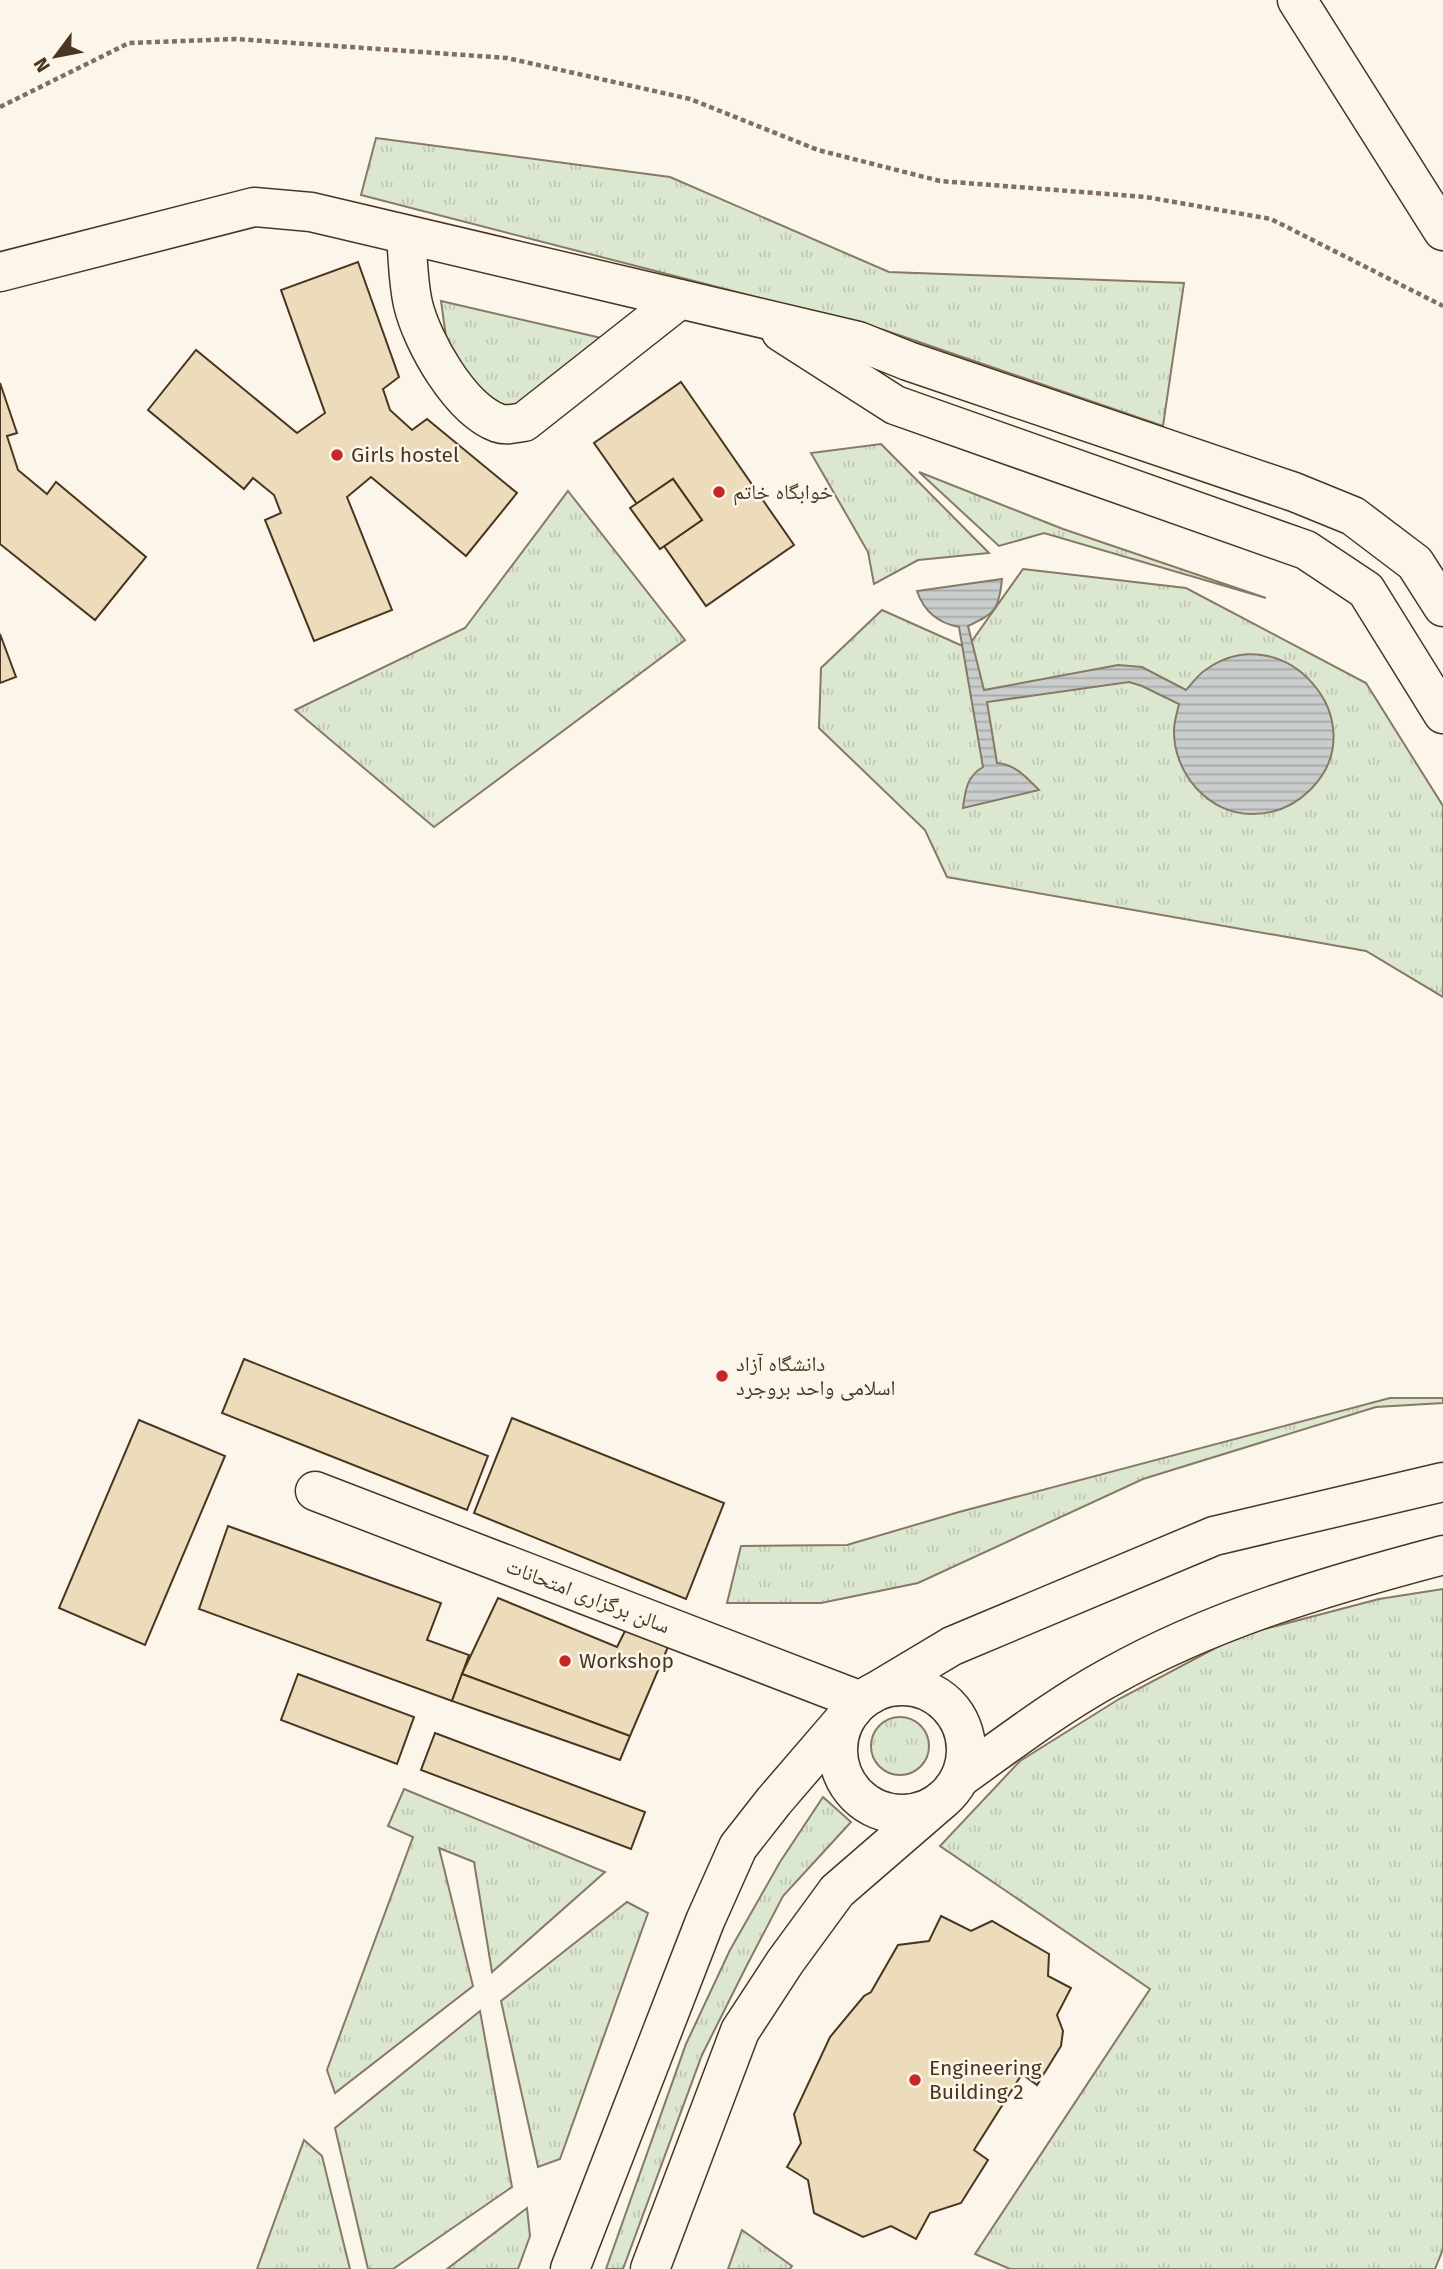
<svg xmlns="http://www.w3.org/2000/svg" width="1443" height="2269" font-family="'Fira Sans','Noto Naskh Arabic',sans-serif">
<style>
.grass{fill:url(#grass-tufts);stroke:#887966;stroke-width:2}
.water{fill:url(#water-rules);stroke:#887966;stroke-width:2}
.building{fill:#ecdcbc;stroke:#4a3520;stroke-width:2}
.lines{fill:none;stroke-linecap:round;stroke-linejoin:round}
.minor-casing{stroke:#4a3520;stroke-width:41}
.major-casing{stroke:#4a3520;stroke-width:41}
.path{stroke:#7f6f5c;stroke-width:4.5;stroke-dasharray:5 3.5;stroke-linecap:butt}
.minor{stroke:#fbf6e9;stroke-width:38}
.major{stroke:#fbf6e9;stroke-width:38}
.poi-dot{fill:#c62828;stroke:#fbf6e9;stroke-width:2.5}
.labels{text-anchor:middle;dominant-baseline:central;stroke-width:5;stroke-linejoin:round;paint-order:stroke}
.poi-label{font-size:21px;fill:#4a3520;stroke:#fbf6e9;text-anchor:start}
.street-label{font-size:21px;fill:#4a3520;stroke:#fbf6e9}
</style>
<defs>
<pattern id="grass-tufts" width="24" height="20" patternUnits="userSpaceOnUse" patternTransform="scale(1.75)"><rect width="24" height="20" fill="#dce7d0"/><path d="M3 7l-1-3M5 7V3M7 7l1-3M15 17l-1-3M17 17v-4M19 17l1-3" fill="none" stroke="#bec7b2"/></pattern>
<pattern id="water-rules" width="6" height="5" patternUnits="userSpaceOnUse" patternTransform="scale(1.75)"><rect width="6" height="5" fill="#c9cecd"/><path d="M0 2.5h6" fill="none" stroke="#a5a8a6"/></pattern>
</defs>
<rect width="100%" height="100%" fill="#fbf6e9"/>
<g class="grass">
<polygon points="376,138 670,177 889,272 1184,283 1163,426 884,330 361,195"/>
<polygon points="441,301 623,343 521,413 502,410 479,390 448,351"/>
<polygon points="881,444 989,553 918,560 874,584 868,552 811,453"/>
<polygon points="919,472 1063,529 1266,598 1044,533 999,546"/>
<polygon points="568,491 685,640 434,827 295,710 465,628"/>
<polygon points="1023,569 1186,588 1366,683 1443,806 1443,997 1366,951 947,877 925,830 819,728 821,668 882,610 967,648"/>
<polygon points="1390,1398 1443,1398 1443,1403 1376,1407 1143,1479 918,1583 821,1603 727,1603 741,1546 847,1545 959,1512"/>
<polygon points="1443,1589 1443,2249 1435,2269 1010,2269 975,2254 1150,1989 940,1846 1020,1761 1119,1699 1238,1636 1379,1599"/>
<circle cx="900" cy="1746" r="29"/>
<polygon points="404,1789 605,1872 492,1972 474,1862 439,1848 473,1986 335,2093 327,2070 413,1837 388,1826"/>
<polygon points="823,1797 851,1822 783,1896 746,1967 702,2055 623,2269 606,2269 686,2044 730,1950 780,1862"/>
<polygon points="627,1902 648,1913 560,2159 538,2167 501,2001"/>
<polygon points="480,2011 512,2187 393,2269 368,2269 335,2128"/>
<polygon points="304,2140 322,2156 350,2269 257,2269"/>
<polygon points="527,2208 530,2236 518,2269 447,2269"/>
<polygon points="742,2230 792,2266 790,2269 728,2269"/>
</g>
<path class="water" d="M1002,579C999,610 995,613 968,626L984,690L1118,665L1142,667L1186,690C1192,684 1197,676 1204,671C1282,612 1379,722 1310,790C1295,805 1275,814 1253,814C1209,815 1173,773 1174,730C1174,722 1177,713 1179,704L1142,686L1129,682L987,702L997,763C1015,764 1026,777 1039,790L963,808C965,791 967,776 983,767L959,627C938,623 924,612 917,591Z"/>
<g class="building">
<polygon points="358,262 399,377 383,389 390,410 412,430 427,419 517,493 466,556 371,477 347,497 392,610 314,641 265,520 281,513 274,495 253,478 244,489 148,410 196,350 297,433 325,413 281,290"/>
<polygon points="681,382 794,545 706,606 664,546 702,520 673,479 637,504 594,443"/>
<polygon points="0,383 17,433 7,436 18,470 47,494 56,482 146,557 95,620 0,544"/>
<polygon points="673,479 702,520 660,549 630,508"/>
<polygon points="0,634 16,677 0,683"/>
<polygon points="244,1359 488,1456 467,1510 222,1413"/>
<polygon points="512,1418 724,1503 686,1599 474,1513"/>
<polygon points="139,1420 225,1456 145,1645 59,1608"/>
<polygon points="228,1526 441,1603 427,1640 469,1655 452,1701 199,1609"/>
<polygon points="498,1598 617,1647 628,1625 671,1640 630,1736 462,1674"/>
<polygon points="298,1674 414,1717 397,1764 281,1720"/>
<polygon points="462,1674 630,1736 620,1760 452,1701"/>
<polygon points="435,1733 645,1812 631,1849 421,1770"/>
<polygon points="941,1916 971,1931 992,1921 1049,1954 1048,1976 1071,1988 1057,2015 1063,2031 1061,2046 1037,2085 1022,2074 974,2150 988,2160 961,2203 930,2213 916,2239 891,2226 863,2237 814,2213 808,2180 787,2167 801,2143 794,2114 830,2037 864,1996 871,1992 898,1945 929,1941"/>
</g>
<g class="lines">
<g class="minor-casing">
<g id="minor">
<path d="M406,235C408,258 408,282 413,304C422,342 460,409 498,423C506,426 516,423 524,422L680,299"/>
<polyline points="0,272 254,207 311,212 858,341 908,361 1294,492 1353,516 1415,563 1443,607"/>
<polyline points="781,332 895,405 1306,550 1366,590 1443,714"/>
<polyline points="315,1491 861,1701"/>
<circle cx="902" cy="1750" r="64"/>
<polyline points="870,1695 952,1646 1214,1536 1443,1482"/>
<path d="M960,1778C1009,1743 1057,1706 1110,1677C1213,1619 1329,1585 1443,1555"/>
<polyline points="570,2269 705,1921 738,1847 774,1801 854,1708"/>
<polyline points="650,2269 740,2031 785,1962 837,1891 941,1801"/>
</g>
</g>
<g class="major-casing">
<polyline id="major" points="1297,0 1443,231"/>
</g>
<polyline class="path" points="0,107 129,43 236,39 507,58 690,99 818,150 940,181 1146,197 1271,219 1443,306"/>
<use href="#minor" class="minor"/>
<use href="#major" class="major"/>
</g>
<g class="poi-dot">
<circle cx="337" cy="455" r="7"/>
<circle cx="719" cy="492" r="7"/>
<circle cx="722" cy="1376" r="7"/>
<circle cx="565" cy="1661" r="7"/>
<circle cx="915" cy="2080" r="7"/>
</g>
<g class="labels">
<g class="poi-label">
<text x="351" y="455">Girls hostel</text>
<text x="733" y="492">خوابگاه خاتم</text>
<text x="736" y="1364">دانشگاه آزاد<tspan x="736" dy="24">اسلامی واحد بروجرد</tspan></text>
<text x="579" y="1661">Workshop</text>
<text x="929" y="2068">Engineering<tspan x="929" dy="24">Building 2</tspan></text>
</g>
<g class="street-label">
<text transform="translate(588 1596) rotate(21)">سالن برگزاری امتحانات</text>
</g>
</g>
<g transform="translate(56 56) rotate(238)" stroke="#fbf6e9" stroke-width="5" paint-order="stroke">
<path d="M0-5L12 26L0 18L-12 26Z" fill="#4a3520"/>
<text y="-10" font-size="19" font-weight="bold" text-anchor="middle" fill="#4a3520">N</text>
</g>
</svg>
